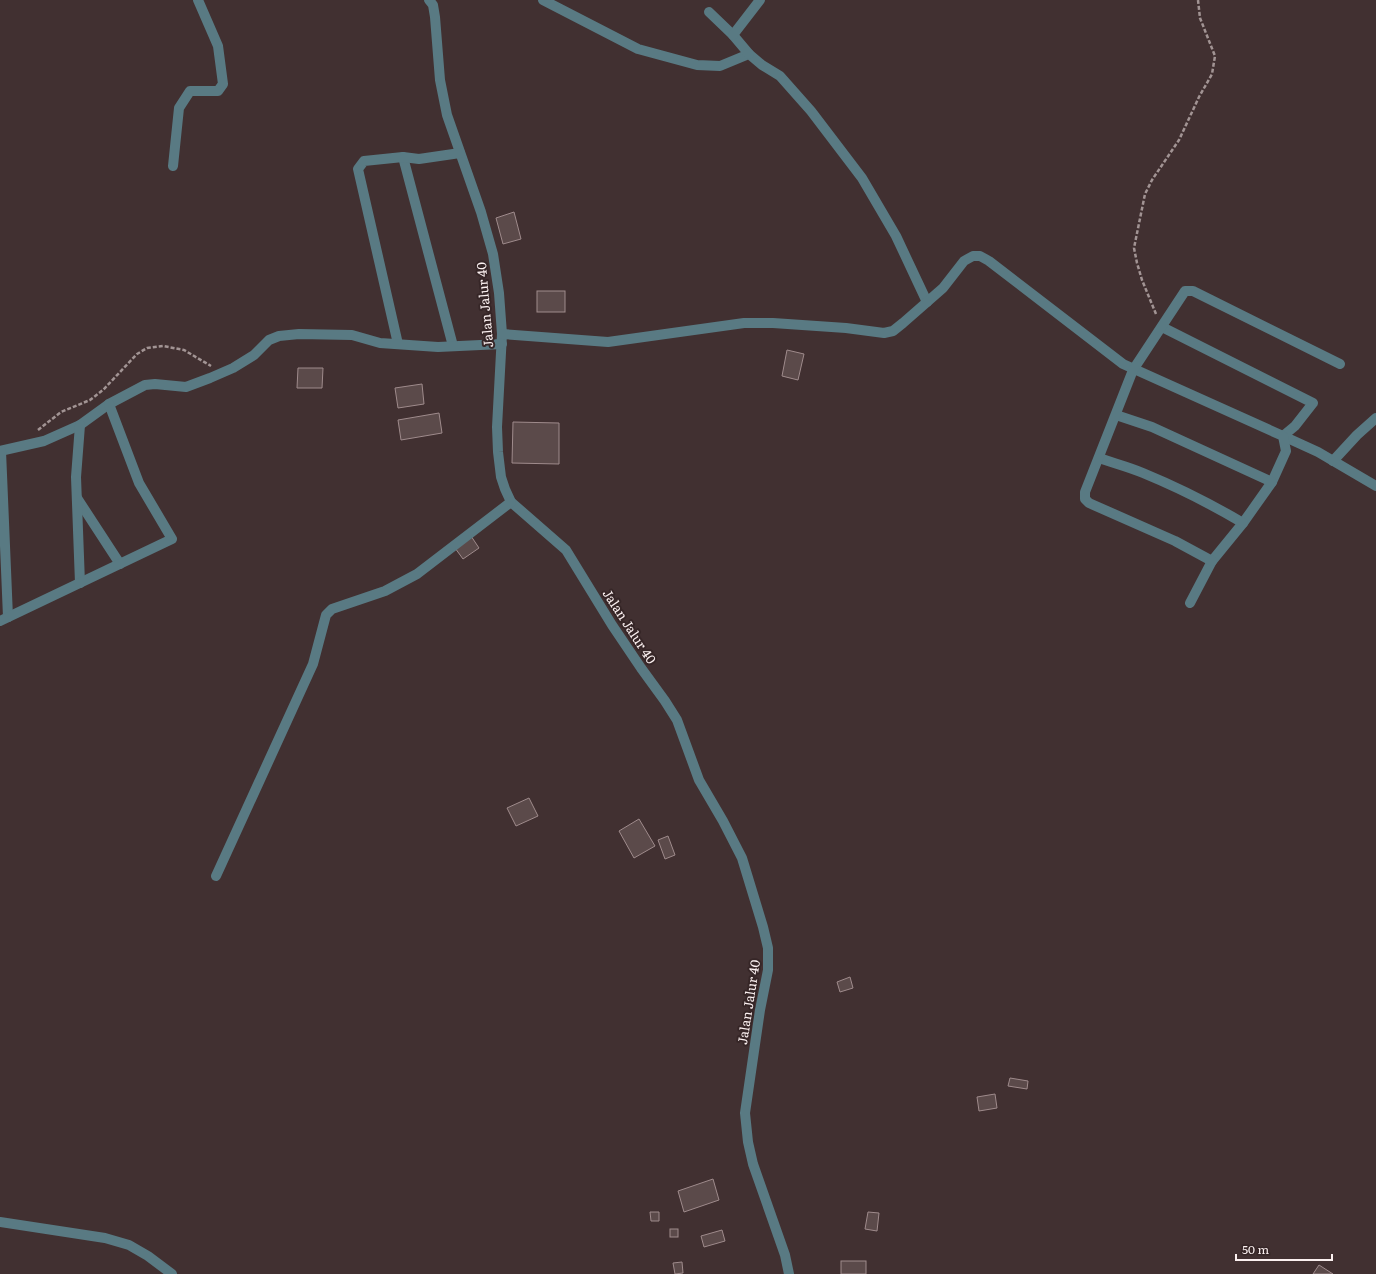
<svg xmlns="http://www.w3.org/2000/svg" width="1376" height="1274" font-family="Literata,serif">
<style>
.building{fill:#5b4a4a;stroke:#9f8b8c}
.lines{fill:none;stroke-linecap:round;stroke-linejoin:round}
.path{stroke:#a29494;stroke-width:2.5;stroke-dasharray:4 2;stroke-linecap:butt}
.minor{stroke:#597a83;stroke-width:10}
.labels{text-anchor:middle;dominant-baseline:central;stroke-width:4;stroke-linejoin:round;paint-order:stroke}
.street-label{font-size:13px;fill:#fbf0f0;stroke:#362627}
</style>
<rect width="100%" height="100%" fill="#413031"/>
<g class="building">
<polygon points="514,212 521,239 503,244 496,218"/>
<rect x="537" y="291" width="28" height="21"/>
<polygon points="787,350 804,354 798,380 782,376"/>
<polygon points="298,368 323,368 322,388 297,388"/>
<polygon points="422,384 424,404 398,408 395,388"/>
<polygon points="439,413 442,433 401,440 398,420"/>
<polygon points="513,422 559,423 559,464 512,463"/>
<polygon points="471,536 479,548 463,559 455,548"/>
<polygon points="529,798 538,816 516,826 507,808"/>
<polygon points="639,819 655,846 634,858 619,831"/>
<polygon points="668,836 675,855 665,859 658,840"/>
<polygon points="850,977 853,988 840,992 837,982"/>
<polygon points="1010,1078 1028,1081 1027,1089 1008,1086"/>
<polygon points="995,1094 997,1108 979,1111 977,1097"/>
<polygon points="713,1179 719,1200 684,1212 678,1191"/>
<polygon points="650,1212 659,1212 659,1221 651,1221"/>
<polygon points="868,1212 879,1213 877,1231 865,1229"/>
<rect x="670" y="1229" width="8" height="8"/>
<polygon points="722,1230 725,1241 704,1247 701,1236"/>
<rect x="841" y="1261" width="25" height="13"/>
<polygon points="682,1262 683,1273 675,1274 673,1263"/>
<polygon points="1319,1265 1333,1274 1313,1274"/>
</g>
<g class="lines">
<g class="path">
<polyline points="1156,314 1142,280 1137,263 1134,248 1145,194 1152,180 1179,140 1199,97 1212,74 1215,56 1200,18 1198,0"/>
<polyline points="38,430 61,412 90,400 103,390 137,354 147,348 163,346 184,350 211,366"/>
</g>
<g class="minor">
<polyline points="429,0 433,5 435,17 440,80 447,115 481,212 493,254 499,293 502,334 497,427 498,452 501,477 505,489 511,502 566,550 612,625 641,668 665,701 677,720 699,780 723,821 742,858 763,927 768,948 768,970 760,1010 745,1113 748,1142 753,1164 785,1255 789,1274"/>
<polyline points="543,0 638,49 697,65 720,66 749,54 762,65 780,76 811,111 862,178 896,236 927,302"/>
<polyline points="709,12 733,35 749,54"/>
<polyline points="733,35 760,0"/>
<polyline points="403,157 453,346"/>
<polyline points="173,166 179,108 190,91 218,91 223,84 218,46 198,0"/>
<polyline points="1162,327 1313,403 1295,426 1283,436 1318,452 1376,486"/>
<polyline points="502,334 608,342 744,323 773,323 846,328 884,333 893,331 903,323 943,288 964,261 973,256 980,256 989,261 1123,364 1283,436 1286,451 1272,482 1243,523 1212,561 1190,603"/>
<polyline points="398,344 358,169 364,161 403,157 419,159 460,153"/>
<polyline points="1116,415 1152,427 1272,482"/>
<polyline points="0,451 44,441 80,425 109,404 145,385 155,384 186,387 210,378 233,368 254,355 269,340 279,336 299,334 352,335 380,343 438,347 502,344"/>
<polyline points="1,451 8,617"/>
<path d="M1099,458C1113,463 1129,467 1143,473C1177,487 1211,504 1243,523"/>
<polyline points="1333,461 1357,435 1376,418"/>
<polyline points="77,498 120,564"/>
<polyline points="1212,561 1175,541 1089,503 1085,499 1085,492 1133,370 1185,291 1193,291 1340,364"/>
<polyline points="80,583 76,477 80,425"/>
<polyline points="0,621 172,539 139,483 109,404"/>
<polyline points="216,876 313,664 326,615 332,609 385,591 417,574 511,502"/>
<polyline points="0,1222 105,1238 129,1245 148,1256 172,1274"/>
</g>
</g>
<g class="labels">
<g class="street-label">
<text transform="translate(484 305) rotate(-95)">Jalan Jalur 40</text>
<text transform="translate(630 626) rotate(57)">Jalan Jalur 40</text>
<text transform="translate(748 1002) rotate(-81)">Jalan Jalur 40</text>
</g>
</g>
<path d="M1236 1254v6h96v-6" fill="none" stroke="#fbf0f0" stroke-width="2"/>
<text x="1242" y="1254" font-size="12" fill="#fbf0f0" stroke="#362627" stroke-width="3" paint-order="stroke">50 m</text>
</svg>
